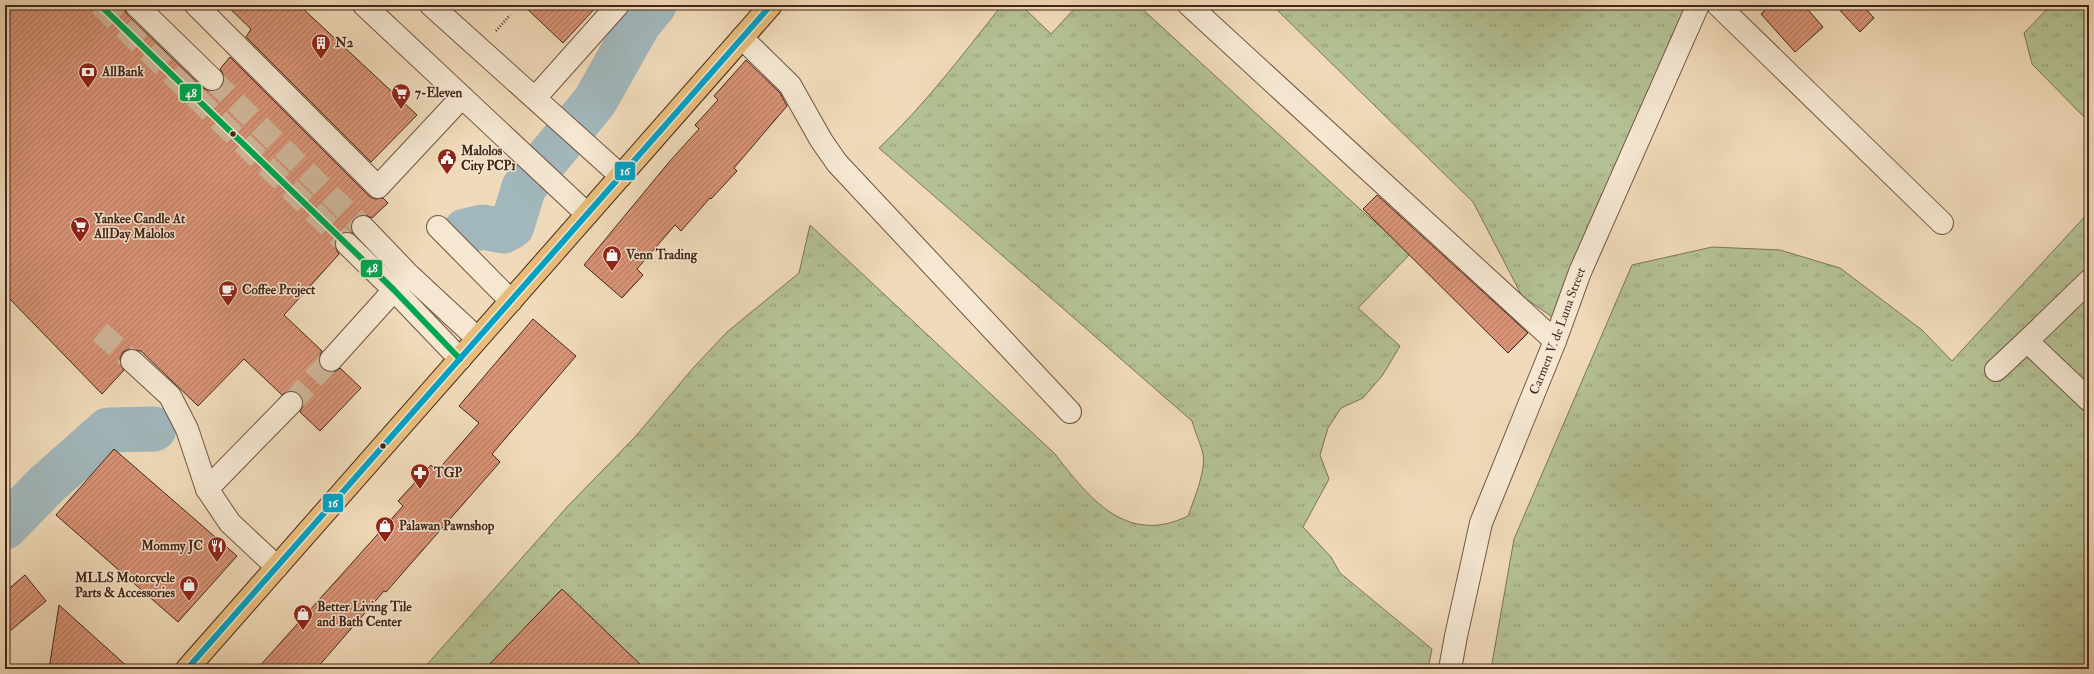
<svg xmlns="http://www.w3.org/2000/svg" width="2094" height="674" font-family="'IM FELL Double Pica',serif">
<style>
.grass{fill:url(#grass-tufts);stroke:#7c7456}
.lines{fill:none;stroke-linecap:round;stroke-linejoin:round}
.river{stroke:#a1b7bb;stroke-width:45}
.building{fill:url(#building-hatch);stroke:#452619}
.minor-tunnel{stroke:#ceb699;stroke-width:22;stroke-dasharray:22 11;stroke-linecap:butt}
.minor-casing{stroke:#705341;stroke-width:24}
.highway-casing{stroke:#452619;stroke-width:24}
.path{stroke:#452619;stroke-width:2.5;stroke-dasharray:1 2;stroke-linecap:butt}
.minor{stroke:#f5e7d2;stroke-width:22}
.highway{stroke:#e8bd7c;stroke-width:22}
.bus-1-casing{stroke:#f5e7d2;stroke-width:9}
.bus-2-casing{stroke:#f5e7d2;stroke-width:9}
.bus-1{stroke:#00a651;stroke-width:6}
.bus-2{stroke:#03a2c5;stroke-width:6}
.bus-dot{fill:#452619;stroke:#f5e7d2;stroke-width:1.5}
.labels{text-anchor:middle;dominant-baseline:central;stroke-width:3;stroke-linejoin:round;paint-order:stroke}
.poi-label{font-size:13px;font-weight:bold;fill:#452619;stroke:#f5e7d2;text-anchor:start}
.street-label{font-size:13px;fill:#452619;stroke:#f5e7d2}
.line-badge{stroke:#f5e7d2;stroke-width:1.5}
.badge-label{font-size:11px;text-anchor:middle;font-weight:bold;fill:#fff}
</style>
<defs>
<pattern id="grass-tufts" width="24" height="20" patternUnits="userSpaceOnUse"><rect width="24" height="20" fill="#b4c194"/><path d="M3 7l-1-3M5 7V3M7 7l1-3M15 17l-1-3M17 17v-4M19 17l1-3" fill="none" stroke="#949d78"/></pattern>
<pattern id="building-hatch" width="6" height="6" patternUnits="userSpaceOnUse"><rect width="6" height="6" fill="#d89376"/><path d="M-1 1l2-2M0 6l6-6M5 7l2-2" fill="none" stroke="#b17860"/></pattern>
</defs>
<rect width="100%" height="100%" fill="#f0dab9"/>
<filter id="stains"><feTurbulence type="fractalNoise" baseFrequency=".005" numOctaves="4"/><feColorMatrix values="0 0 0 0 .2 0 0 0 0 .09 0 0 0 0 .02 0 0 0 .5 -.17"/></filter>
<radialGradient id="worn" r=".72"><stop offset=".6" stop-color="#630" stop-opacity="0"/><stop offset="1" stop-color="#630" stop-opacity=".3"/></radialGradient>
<g class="grass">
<path d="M1002,5H1021L1051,34L1078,5H1138L1361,210L1411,253L1358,308L1400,346L1382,376L1363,398L1341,408L1328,428L1320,455L1329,479L1303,527L1331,557L1340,573L1432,649L1428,669H423L568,506L635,437L694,367L727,332L799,273L810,225L1055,454C1089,498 1126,546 1188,516C1194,499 1208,467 1202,450C1199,440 1195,432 1192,421L879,148C925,105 963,54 1002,5Z"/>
<polygon points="1272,5 1686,5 1558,321 1522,296 1473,202"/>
<polygon points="2051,5 2089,5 2089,122 2032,64 2024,33"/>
<polygon points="2089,212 2089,669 1491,669 1514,539 1632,265 1712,247 1780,250 1840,268 1922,330 1952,361"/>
</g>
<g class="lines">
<g class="river">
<polyline points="465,231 483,227 503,231 512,226 524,187 595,101 639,23 654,5"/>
<polyline points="5,527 47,484 108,430 154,429"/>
</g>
</g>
<g class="building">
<polygon points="5,5 122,5 127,14 203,88 209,91 216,91 221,87 224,82 224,76 220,69 230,57 369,196 375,199 383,198 388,203 372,218 366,215 360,215 355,218 351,224 353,233 344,232 338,236 335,241 335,247 339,254 284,315 322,351 319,358 319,364 322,369 329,372 335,372 340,368 361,388 320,431 300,412 303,406 303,400 299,394 294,391 288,391 282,395 244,359 198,406 141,351 129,349 123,352 120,358 120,364 124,370 102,394 5,294"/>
<polygon points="226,5 299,5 417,115 371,162 246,37 251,29"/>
<polygon points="523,5 598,5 563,43"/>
<polygon points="1771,5 1804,5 1823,27 1795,52 1761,14"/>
<polygon points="1835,5 1862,5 1874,18 1860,32"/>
<polygon points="746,60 780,93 787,106 734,168 737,171 711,199 710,198 681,231 675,225 637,269 643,275 622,298 584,265 670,161 699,129 695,125 718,100 714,96"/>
<polygon points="1377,195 1528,333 1508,353 1363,209"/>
<polygon points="533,319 576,356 492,454 500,462 386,592 384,591 316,669 257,669 403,506 398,501 431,465 437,471 479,423 459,406"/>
<polygon points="114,449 237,556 178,622 56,515"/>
<polygon points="25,575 46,601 5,635 5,592"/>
<polygon points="562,589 645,669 485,669"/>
<polygon points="59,605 130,669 49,669"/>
</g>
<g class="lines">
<g class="minor-tunnel">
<polyline points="100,5 347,244"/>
<polyline points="212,79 363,227"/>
<polyline points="100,332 132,361"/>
<polyline points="291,403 331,360"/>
</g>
<g class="minor-casing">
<g id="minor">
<polyline points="136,5 212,79"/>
<polyline points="196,5 378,187 462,97"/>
<polyline points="364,5 587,214"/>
<polyline points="431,5 621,176"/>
<polyline points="1189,5 1555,341"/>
<polyline points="1718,5 1942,223"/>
<polyline points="742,38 790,85 821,140 837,163 1070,412"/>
<polyline points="535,98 618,5"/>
<polyline points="363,227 408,274 477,338"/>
<polyline points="438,227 511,301"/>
<polyline points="347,244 394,290 460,359"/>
<polyline points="2089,281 2027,341 2089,400"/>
<polyline points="331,360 404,279"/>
<polyline points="132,361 170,396 187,429 207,489 230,523 277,567"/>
<polyline points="1996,370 2027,341"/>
<polyline points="207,489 291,403"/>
<path id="s1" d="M1450,669L1456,636L1481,523L1555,341L1580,272L1698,5"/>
</g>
</g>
<g class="highway-casing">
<polyline id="highway" points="187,669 771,5"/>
</g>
<polyline class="path" points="496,31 510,15"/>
<use href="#minor" class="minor"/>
<use href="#highway" class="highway"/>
<g class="bus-1-casing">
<polyline id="bus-1" points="100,5 394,290 460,359"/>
</g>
<g class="bus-2-casing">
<polyline id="bus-2" points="187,669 771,5"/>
</g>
<use href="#bus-1" class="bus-1"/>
<use href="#bus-2" class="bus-2"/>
</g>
<defs>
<g id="building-pin" transform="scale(1)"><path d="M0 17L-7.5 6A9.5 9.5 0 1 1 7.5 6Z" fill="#8f2418" stroke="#f5e7d2"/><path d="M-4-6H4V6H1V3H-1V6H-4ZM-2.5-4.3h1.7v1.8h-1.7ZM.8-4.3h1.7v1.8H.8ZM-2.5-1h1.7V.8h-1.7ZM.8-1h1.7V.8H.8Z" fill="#fff"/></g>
<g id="bank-pin" transform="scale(1)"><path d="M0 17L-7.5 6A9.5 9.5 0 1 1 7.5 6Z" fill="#8f2418" stroke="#f5e7d2"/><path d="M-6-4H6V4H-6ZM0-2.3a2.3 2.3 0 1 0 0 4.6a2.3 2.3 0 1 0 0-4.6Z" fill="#fff"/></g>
<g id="supermarket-pin" transform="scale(1)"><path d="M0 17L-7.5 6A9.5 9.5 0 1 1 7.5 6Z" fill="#8f2418" stroke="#f5e7d2"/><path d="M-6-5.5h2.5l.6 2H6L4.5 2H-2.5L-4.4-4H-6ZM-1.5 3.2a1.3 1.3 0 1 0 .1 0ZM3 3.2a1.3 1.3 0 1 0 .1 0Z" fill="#fff"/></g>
<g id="civic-pin" transform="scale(1)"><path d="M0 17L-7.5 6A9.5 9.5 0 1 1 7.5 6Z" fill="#8f2418" stroke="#f5e7d2"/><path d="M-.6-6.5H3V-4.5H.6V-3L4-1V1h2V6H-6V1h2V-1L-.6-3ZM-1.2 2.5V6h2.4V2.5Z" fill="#fff"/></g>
<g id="shop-pin" transform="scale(1)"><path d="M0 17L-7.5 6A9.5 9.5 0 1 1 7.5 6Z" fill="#8f2418" stroke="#f5e7d2"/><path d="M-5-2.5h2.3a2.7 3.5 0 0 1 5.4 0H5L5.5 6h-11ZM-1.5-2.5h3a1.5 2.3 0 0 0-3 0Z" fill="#fff"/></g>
<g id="cafe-pin" transform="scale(1)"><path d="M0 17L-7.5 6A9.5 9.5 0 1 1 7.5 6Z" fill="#8f2418" stroke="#f5e7d2"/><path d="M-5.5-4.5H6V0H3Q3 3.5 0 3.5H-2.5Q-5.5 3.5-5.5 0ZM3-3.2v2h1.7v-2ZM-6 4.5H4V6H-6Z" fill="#fff"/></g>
<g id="pharmacy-pin" transform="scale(1)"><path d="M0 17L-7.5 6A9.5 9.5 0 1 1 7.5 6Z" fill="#8f2418" stroke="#f5e7d2"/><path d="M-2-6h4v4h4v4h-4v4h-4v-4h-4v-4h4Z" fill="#fff"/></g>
<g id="restaurant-pin" transform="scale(1)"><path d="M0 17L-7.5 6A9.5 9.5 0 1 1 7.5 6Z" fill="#8f2418" stroke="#f5e7d2"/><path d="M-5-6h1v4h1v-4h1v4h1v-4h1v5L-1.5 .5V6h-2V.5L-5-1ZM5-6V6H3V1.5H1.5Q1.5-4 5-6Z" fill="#fff"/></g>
</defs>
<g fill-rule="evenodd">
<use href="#building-pin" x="321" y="43"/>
<use href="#bank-pin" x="88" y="72"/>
<use href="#supermarket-pin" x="401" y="93"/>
<use href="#civic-pin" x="447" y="158"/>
<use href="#supermarket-pin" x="80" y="226"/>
<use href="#shop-pin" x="612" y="255"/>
<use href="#cafe-pin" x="228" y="290"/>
<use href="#pharmacy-pin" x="420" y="473"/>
<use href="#shop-pin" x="385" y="526"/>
<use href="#restaurant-pin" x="217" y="546"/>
<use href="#shop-pin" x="189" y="585"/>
<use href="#shop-pin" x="303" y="614"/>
</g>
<g class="bus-dot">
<circle cx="233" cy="134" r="3.5"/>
<circle cx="383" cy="446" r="3.5"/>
</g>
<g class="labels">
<g class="poi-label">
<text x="335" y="43">N2</text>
<text x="102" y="72">AllBank</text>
<text x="415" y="93">7-Eleven</text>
<text x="461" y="151">Malolos<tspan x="461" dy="15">City PCP1</tspan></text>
<text x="94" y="219">Yankee Candle At<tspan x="94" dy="15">AllDay Malolos</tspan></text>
<text x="626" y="255">Venn Trading</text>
<text x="242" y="290">Coffee Project</text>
<text x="434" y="473">TGP</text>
<text x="399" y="526">Palawan Pawnshop</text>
<text x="203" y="546" text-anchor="end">Mommy JC</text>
<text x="175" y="578" text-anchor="end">MLLS Motorcycle<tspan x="175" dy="15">Parts &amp; Accessories</tspan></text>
<text x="317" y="607">Better Living Tile<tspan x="317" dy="15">and Bath Center</tspan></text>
</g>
<g class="street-label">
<text stroke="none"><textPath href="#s1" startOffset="356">Carmen V. de Luna Street</textPath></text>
</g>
</g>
<g class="line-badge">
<rect x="179" y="83" width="23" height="19" rx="4" fill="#00a651"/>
<rect x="614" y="161" width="22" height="20" rx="4" fill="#03a2c5"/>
<rect x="360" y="259" width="23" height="19" rx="4" fill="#00a651"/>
<rect x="322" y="493" width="22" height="20" rx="4" fill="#03a2c5"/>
</g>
<g class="badge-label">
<text x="191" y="97">48</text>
<text x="625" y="175">16</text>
<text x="372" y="272">48</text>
<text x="333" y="507">16</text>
</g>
<rect width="2094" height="674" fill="none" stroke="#f0dab9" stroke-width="20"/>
<rect x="6" y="6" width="2082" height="662" fill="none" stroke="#452619" stroke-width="2"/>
<rect x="10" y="10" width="2074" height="654" fill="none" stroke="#452619"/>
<rect width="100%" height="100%" filter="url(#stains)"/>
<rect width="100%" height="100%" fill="url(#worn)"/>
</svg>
